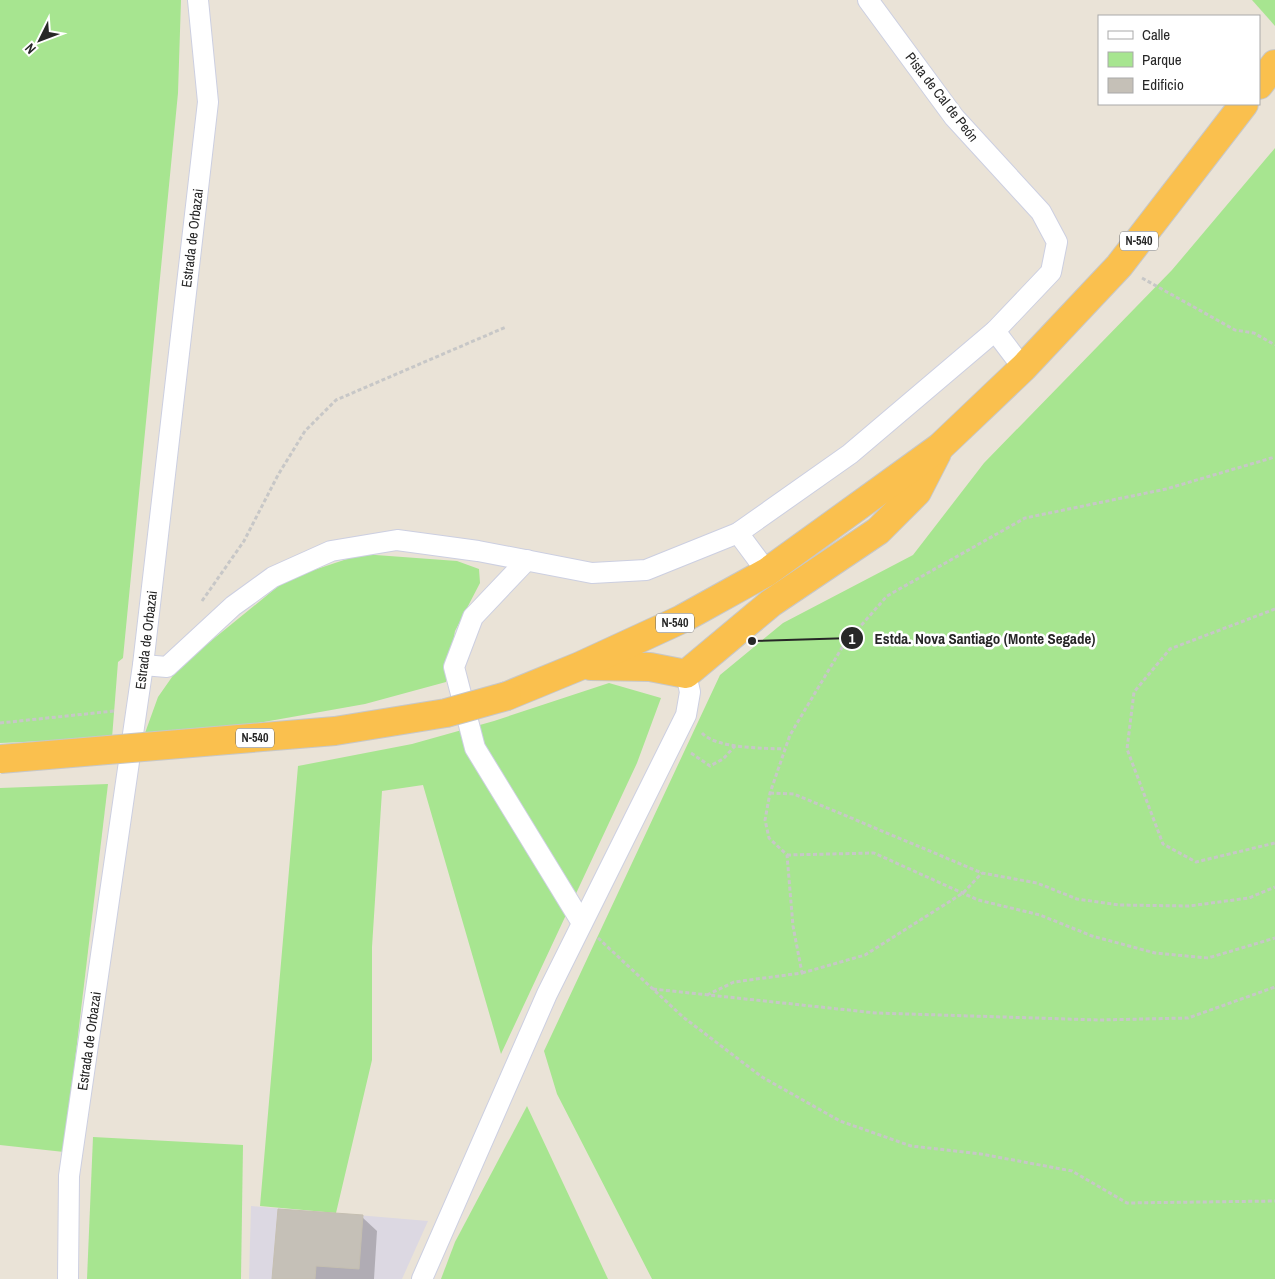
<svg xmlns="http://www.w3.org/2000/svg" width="1275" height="1279" font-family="'Archivo Narrow',sans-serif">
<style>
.industrial{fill:#dcd8e2}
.green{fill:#a7e590}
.shadow{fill:#0003}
.building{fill:#c5c0b7;stroke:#c5bfb1}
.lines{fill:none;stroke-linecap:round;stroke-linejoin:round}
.minor-casing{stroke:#cccfe1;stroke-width:22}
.trunk-casing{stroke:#c7c7c7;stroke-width:30}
.path{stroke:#c7c7c7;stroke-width:3;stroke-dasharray:4 2.5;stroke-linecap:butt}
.minor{stroke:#fff;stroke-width:20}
.trunk{stroke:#fac04e;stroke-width:28}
.trunk-bridge-casing{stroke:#c7c7c7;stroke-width:30;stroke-linecap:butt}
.trunk-bridge{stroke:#fac04e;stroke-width:28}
.labels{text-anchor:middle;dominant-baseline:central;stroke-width:5;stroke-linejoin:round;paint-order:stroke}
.shield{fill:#fff;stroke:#686868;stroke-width:1}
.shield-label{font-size:12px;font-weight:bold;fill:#272727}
.street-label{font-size:14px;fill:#272727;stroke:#fff}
.leader{fill:none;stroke:#272727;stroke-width:2}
.callout-dot{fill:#272727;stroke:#fff;stroke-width:2}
.mark-label{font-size:15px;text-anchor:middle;font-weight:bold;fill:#fff}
.callout-label{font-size:15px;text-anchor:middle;font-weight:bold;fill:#272727;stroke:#fff;stroke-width:5;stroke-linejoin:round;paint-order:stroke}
</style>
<rect width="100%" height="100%" fill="#eae3d7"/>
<polygon class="industrial" points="251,1206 428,1221 402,1279 249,1279"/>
<g class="green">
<polygon points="0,0 181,0 178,93 123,658 118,662 112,738 0,743"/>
<polygon points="1252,0 1275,0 1275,26"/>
<polygon points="1275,148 1275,1279 652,1279 557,1094 544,1051 720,675 783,623 913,555 984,463 1172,270"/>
<polygon points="362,554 457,561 479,569 480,583 455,631 446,682 365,704 258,723 145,733 158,697 179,667 287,579"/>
<polygon points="609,683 661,698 637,763 501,1054 423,785 382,791 372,947 372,1060 336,1213 260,1206 298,766 412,744 494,721"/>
<polygon points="108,784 64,1152 0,1145 0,788"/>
<polygon points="527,1106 608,1279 441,1279 455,1242"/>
<polygon points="93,1137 243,1145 241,1279 87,1279"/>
</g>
<polygon class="shadow" points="362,1217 377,1231 374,1279 273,1279"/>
<polygon class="building" points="278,1209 363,1215 359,1269 316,1266 315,1279 272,1279"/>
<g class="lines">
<g class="minor-casing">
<g id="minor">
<polyline points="995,331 1023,368"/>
<polyline points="738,533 767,572"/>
<polyline points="527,560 473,617 454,667 475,748 582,923"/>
<polyline points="143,665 167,667 233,606 273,577 331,551 397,540 478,551 592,573 646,570 738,533 850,454 995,331 1051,272 1057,242 1041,212 954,117 868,0"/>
<polyline points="68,1279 69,1176 143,665 208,102 198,0"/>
<polyline points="422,1279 547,994 686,715 690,692 686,674"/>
</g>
</g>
<g class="trunk-casing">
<g id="trunk">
<polyline points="1259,85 1275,64"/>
<polyline points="591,666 650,667 686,674 771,603 878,531 917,492 937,453"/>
<polyline points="507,696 580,666 682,619 767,572 940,447 1023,368 1119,266 1244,104"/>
</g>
</g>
<g class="path">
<polyline points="1142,278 1235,330 1254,333 1275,345"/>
<polyline points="202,601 244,541 278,475 305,431 336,400 506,327"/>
<polyline points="1275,609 1170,649 1134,692 1127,749 1163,844 1196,862 1275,843"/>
<polyline points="0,723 114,711"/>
<path d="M702,733C717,749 764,748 785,749"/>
<polyline points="691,753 710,766 723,759 735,746"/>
<polyline points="770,793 794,794 982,873 1037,883 1077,899 1119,905 1189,906 1249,898 1275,887"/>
<polyline points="787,855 874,853 978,900 1040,915 1092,936 1155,953 1208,958 1275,938"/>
<polyline points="598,938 683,1017 762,1077 840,1121 911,1146 981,1154 1072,1171 1127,1203 1275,1201"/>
<polyline points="802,973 865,955 963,893 982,873"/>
<polyline points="653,989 876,1013 1099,1020 1188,1018 1275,987"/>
<polyline points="707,995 734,982 802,973 793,926 787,855 769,838 765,820 770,793 790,735 843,646 887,596 1025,518 1166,489 1275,457"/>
</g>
<use href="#minor" class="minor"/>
<use href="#trunk" class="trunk"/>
<g class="trunk-bridge-casing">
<polyline id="trunk-bridge" points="0,759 335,731 446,713 507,696"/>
</g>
<use href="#trunk-bridge" class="trunk-bridge"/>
</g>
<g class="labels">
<g class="shield">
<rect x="1120" y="231.5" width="38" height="19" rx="4"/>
<rect x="656" y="613.5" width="38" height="19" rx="4"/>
<rect x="236" y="728.5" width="38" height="19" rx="4"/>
</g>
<g class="shield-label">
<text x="1139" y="241">N-540</text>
<text x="675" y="623">N-540</text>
<text x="255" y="738">N-540</text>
</g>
<g class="street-label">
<text transform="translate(942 97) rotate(52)">Pista de Cal de Peón</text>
<text transform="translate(192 238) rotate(-83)">Estrada de Orbazai</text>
<text transform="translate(146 640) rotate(-83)">Estrada de Orbazai</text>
<text transform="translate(89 1041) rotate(-82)">Estrada de Orbazai</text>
</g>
</g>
<path class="leader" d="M752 641L852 638"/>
<g class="callout-dot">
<circle cx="752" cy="641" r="5"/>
<circle cx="852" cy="638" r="12"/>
</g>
<g class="mark-label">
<text x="852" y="644">1</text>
</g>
<g class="callout-label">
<text x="985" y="644">Estda. Nova Santiago (Monte Segade)</text>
</g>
<rect x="1098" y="15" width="162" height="90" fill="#ffffff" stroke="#a9a9a9"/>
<rect x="1108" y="31" width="25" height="8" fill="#ffffff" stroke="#a9a9a9"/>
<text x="1142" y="40" font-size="15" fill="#272727">Calle</text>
<rect x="1108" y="52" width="25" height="15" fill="#a7e590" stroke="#a9a9a9"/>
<text x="1142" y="65" font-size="15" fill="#272727">Parque</text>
<rect x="1108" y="78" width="25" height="15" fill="#c5c0b7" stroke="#a9a9a9"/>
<text x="1142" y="90" font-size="15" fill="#272727">Edificio</text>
<g transform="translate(40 40) rotate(228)" stroke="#ffffff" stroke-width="4" paint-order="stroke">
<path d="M0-4L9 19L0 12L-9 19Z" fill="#272727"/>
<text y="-8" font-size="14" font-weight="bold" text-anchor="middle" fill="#272727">N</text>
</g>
</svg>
